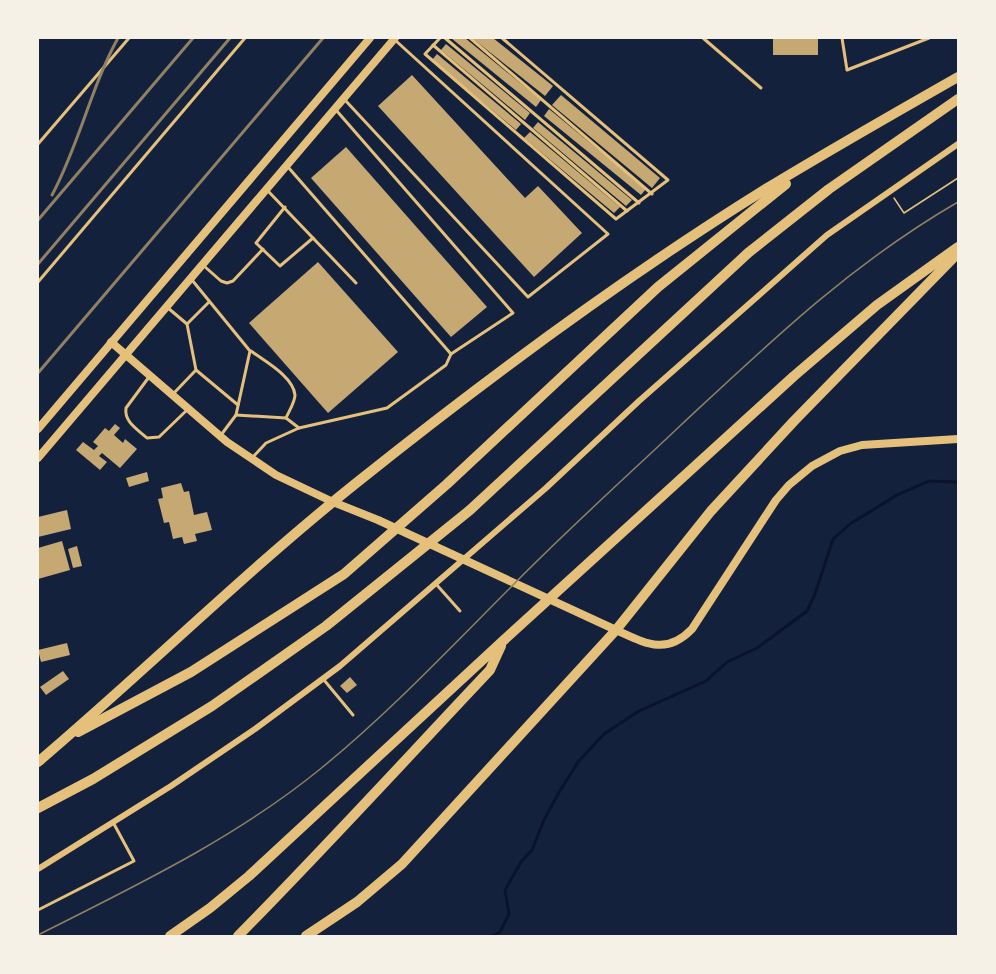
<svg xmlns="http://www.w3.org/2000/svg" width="996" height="974" font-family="Manrope,sans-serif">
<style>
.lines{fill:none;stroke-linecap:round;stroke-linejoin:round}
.stream{stroke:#0b132b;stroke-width:3}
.building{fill:#c6a872}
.path{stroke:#e5c07b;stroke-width:1.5}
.service{stroke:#e5c07b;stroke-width:3}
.minor{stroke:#e5c07b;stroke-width:6}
.tertiary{stroke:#e5c07b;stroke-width:8}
.secondary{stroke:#e5c07b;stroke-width:8}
.motorway{stroke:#e5c07b;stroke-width:10}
.tram{stroke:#918062;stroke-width:1.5}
.rail{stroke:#918062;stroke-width:3}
</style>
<rect width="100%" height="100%" fill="#14213d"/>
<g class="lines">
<polyline class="stream" points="492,936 500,932 509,914 505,890 521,862 532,850 544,820 558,794 578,762 604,734 639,711 706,681 727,662 757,648 807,611 815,594 833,539 850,524 897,495 929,481 958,482"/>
</g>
<g class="building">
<polygon points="451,38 465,38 541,100 536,107"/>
<polygon points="472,38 493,38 553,86 545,96"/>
<rect x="773" y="38" width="45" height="17"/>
<polygon points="446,44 530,113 525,120 441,50"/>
<polygon points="437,54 521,124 516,130 432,60"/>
<polygon points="412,75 525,198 538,186 582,233 534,277 378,106"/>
<polygon points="561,95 660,178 652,188 552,105"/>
<polygon points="549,109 646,189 641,195 544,116"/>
<polygon points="538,122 632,200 626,206 533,128"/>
<polygon points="530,132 620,207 614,213 524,138"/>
<polygon points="346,147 487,307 451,337 311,178"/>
<polygon points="318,262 398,352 328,413 249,323"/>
<polygon points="115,424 120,428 114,435 123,443 125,439 137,449 120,468 102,453 99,456 107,462 100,470 76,450 83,442 94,450 98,446 93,442 105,428 109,431"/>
<polygon points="147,472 149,481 129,487 126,478"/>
<polygon points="181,483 184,492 189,491 194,515 207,512 212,530 195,534 197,541 184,544 182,537 173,539 169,522 164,523 158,499 163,498 161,488"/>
<polygon points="67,510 71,529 38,537 38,517"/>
<polygon points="62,541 70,570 38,579 38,548"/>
<polygon points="77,546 82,566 73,568 68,549"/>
<polygon points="67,643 70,655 41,662 38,650"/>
<polygon points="63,671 69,679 46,695 40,687"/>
<polygon points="350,677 357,685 347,693 340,686"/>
</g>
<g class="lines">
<polyline class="path" points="894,198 904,213 958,178"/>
<g class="service">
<polyline points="440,38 425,54 616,219 668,180 502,38"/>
<polyline points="445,38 639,203"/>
<polyline points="470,38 652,194"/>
<polyline points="703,38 761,88"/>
<polyline points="842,38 847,70 929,38"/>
<polyline points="433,45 627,211"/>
<polyline points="345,100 528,297 608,234 395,40"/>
<polyline points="38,144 129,38"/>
<polyline points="288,167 451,354 513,313 336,110"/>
<polyline points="268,191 356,283"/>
<polyline points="285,207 256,243 280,266 313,238"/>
<polyline points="204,266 221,281 227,283 233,281 263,249"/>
<polyline points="192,280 250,351 236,415 221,435"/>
<polyline points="38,282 245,38"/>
<polyline points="168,308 187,324 196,370 238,405"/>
<polyline points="187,324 209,302"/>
<path d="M251,351C264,361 293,376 295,395C295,402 289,411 286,418"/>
<path d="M149,377L126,408C124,422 137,429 147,438L159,437L187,410"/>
<polyline points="174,393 196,370"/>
<polyline points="236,415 286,418 299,428"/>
<polyline points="252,458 266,443 299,428 387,408 446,365 451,354"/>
<polyline points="436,584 460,611"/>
<polyline points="324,680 353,715"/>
<polyline points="38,910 134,861 114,824"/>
</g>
<polyline class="minor" points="38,869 171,786 255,729 340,666 546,488 639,401 827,235 958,144"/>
<path class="tertiary" d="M616,630C645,643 666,656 692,629L776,500L789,485L812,466L840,451L862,445L958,439"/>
<g class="secondary">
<polyline points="111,342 227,442 276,475 333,502 378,520 616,630"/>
<polyline points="38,429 370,38"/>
<polyline points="38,458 395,38"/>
</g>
<g class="motorway">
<polyline points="78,732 191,672 344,574 447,484 658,287 786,184"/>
<path d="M38,762C145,671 245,572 355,484C486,379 621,279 764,190C828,151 893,114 958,77"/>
<polyline points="38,808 93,779 212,706 326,626 470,510 748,253 829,189 958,99"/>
<polyline points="170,936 210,908 249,876 504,640 794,376 877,305 958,247"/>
<path d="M238,936C324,849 406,759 490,670L501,646"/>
<polyline points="306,936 357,902 402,864 616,630 711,511 794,421 958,253"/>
</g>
<path class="tram" d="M38,935C135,886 234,839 319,770C388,714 450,648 513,585C567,530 625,478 681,425C771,341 851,264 958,202"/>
<g class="rail">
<path d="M52,195C79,145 91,87 118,38"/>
<polyline points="38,220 193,38"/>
<polyline points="38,264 230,38"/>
<polyline points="38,373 323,38"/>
</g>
</g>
<rect width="996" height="974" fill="none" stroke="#f6f1e7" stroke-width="78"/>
</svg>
